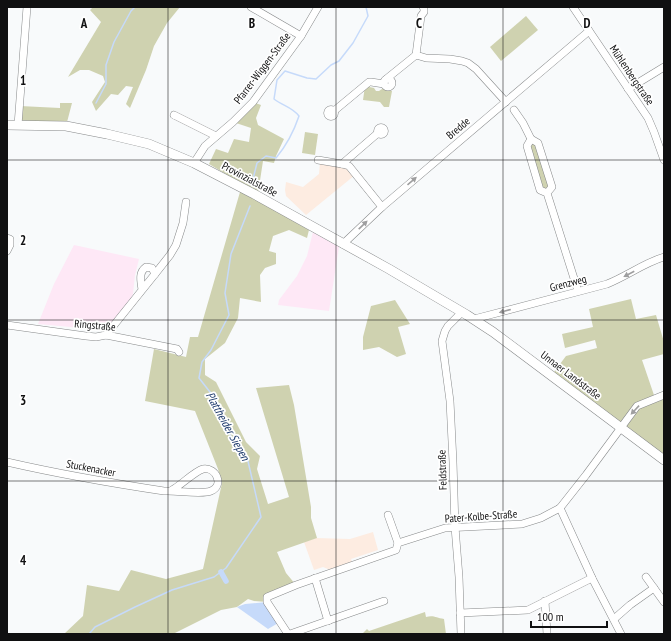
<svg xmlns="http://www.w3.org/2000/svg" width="671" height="641" font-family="'PT Sans Narrow',sans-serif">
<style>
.industrial{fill:#fee8f6}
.education{fill:#fdece1}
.green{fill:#cfd2b0}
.water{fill:#c6dafa}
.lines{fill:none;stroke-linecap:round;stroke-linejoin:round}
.stream{stroke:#c6dafa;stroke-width:1.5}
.canal{stroke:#c6dafa;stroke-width:5.5}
.minor-casing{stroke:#87898a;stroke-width:8}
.major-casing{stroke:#87898a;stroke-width:10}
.minor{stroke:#fff;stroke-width:7}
.major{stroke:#fff;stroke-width:9}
.oneway{fill:#9f9fa0}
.grid{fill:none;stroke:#101011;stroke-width:1;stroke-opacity:0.55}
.labels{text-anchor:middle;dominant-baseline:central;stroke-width:3.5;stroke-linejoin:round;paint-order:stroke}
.street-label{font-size:11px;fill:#101011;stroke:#fff}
.water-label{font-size:12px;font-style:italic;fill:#223e6f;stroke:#fff}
.grid-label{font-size:13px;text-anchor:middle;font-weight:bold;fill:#101011;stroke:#fff;stroke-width:3.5;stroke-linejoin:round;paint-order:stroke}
</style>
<rect width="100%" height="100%" fill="#f8fafb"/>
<g class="industrial">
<polygon points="313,232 339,247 329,311 278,305 279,300 297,276 307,256"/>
<polygon points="74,245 139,259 135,275 133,294 128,304 113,323 103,330 38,324 54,284"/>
</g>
<g class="education">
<polygon points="320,162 341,165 355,175 306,215 286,196 285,190 286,182 303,187 319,174"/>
<polygon points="373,532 378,550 351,559 353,565 335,572 323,567 314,570 304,542 316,538 350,539"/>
</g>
<g class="green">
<polygon points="93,7 180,7 167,23 154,46 146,70 130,108 126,104 133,87 126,86 118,95 111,94 96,111 92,102 105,82 103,76 89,70 80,70 68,77 101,22 90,10"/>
<polygon points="526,16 538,30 501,61 490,47"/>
<polygon points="365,86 374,88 376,91 379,91 382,89 392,91 389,107 384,107 380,102 363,100"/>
<polygon points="253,102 261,105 256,118 258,125 284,139 276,156 274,163 263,161 257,200 309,230 307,238 289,230 273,236 269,251 276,253 276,264 265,268 260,275 261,302 240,298 238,318 225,343 205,359 205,375 216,382 246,442 260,456 257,469 268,504 289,497 256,388 289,385 294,405 311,507 311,518 317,538 277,552 286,573 296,585 268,597 267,602 254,601 248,599 237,607 221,610 173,634 64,634 83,616 87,585 119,591 131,570 166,579 203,569 222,483 218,469 195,411 145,401 154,349 186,357 190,337 198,337 240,192 244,185 209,164 216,149 228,153 234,139 249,142 251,128 233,122"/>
<polygon points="60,103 72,103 66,126 18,125 20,106 60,108"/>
<polygon points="305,132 318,134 315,155 302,153"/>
<polygon points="531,140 537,144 550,187 547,192 541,189 528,146"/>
<polygon points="631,299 636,319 656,315 664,342 664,354 642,360 655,398 664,395 664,456 551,376 566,356 597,348 595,340 565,348 562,334 593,327 589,309"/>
<polygon points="395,300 410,324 398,327 406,354 397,357 379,347 363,350 363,337 371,306"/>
<path d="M425,612L426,617C434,615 436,618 444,619L446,634H362L367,629L369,631Z"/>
</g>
<polygon class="water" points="267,602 280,622 268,629 237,607 245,604"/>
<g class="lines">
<g class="stream">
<polyline points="96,103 106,84 106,65 114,42 131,11 135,7"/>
<path d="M252,183L257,163L266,156L276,158C286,146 294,131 299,116C292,107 283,106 274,99L277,80L285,71L307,78L316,79L331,65L339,61L353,43L368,16L366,7"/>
<polyline points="89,634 95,627 135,607 172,590 214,577 226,568 261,517 247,457 230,435 217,401 199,378 202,362 211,350 229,315 225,293 231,254 250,206"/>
</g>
<polyline class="canal" points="221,572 226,581"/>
<g class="minor-casing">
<g id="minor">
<polyline points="251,7 301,36"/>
<polyline points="573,7 648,118 654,132 664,160"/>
<polyline points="416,55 421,16 424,12 424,9 423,7"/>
<circle cx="388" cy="83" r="4"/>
<polyline points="385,80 416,55 426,58 450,59 462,61 468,63 476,69 506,102"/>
<polyline points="628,89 664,67"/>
<circle cx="331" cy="113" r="3.5"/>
<polyline points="514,110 523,123 531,139"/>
<polyline points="334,111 369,82 371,82 384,84"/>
<polyline points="174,115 216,136"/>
<polyline points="18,125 27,7"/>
<circle cx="381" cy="131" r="3.5"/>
<polyline points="318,160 342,164 349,166 382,207"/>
<polyline points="194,163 205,146 233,122 253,102 301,36 318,7"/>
<polyline points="342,164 378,133"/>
<polyline points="547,193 540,190 527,146 531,139 538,143 552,187 547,193 578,291"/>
<polyline points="7,238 10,239 10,245 7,251"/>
<polyline points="343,244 382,207 589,31"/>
<polyline points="155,274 170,255 176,245 183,223 186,202"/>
<path d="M474,319L607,284C627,276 644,263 664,257"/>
<polyline points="7,325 86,336 96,337 106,335 177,349 179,352"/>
<path d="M106,335L155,274L152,268L146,267C138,273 141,281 142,290"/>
<path d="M7,462C59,474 111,483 164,491C176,490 202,495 211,491C224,486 217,467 203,469C195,471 180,486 172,490"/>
<polyline points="560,508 592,578 621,634"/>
<polyline points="388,515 398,543"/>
<polyline points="646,577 664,602"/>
<polyline points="315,578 328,621"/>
<polyline points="545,601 547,634"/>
<polyline points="460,613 528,610 592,578"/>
<polyline points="614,619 630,605 654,588"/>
<polyline points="288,634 267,602 267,597 296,585 396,550 398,543 445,528 522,524 541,518 560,508 586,475 637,406 664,395"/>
<polyline points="290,634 384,601"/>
<polyline points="461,634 459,577 455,527 453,462 450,401 442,341 445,331 448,326 462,312"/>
</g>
</g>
<g class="major-casing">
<polyline id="major" points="7,125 66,126 107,134 149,144 194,163 254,194 389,269 467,315 493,332 664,460"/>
</g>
<use href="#minor" class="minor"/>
<use href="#major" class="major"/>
</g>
<defs><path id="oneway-solid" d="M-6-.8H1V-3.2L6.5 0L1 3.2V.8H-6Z"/></defs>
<g class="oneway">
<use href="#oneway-solid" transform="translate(412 181) rotate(-41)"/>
<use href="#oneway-solid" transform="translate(363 225) rotate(-44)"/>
<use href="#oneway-solid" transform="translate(629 274) rotate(152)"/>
<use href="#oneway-solid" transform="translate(505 311) rotate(165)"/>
<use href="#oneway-solid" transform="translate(635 410) rotate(133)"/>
</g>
<path class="grid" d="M168,7V634M336,7V634M503,7V634M7,160H664M7,320H664M7,481H664"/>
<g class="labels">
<g class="street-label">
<text transform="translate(262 68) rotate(-53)">Pfarrer-Wiggen-Straße</text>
<text transform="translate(632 75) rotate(56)">Mühlenbergstraße</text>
<text transform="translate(458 128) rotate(-40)">Bredde</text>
<text transform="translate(250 179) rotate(28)">Provinzialstraße</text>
<text transform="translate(568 283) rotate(-15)">Grenzweg</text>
<text transform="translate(95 325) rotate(5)">Ringstraße</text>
<text transform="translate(571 375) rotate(37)">Unnaer Landstraße</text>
<text transform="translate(91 468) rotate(11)">Stuckenacker</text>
<text transform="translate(442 470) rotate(-92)">Feldstraße</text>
<text transform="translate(481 516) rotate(-4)">Pater-Kolbe-Straße</text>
</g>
<g class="water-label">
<text transform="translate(228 426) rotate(61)">Plattheider Siepen</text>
</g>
</g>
<g class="grid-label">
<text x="84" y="28">A</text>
<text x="252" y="28">B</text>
<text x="419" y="28">C</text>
<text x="587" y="28">D</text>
<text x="23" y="85">1</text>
<text x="23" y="245">2</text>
<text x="23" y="405">3</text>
<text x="23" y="565">4</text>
</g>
<rect width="671" height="641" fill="none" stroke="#101011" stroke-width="16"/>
<path d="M531 621v6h76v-6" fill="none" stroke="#101011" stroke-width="2"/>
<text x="537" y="621" font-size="12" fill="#101011" stroke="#ffffff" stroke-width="3" paint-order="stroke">100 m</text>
</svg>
